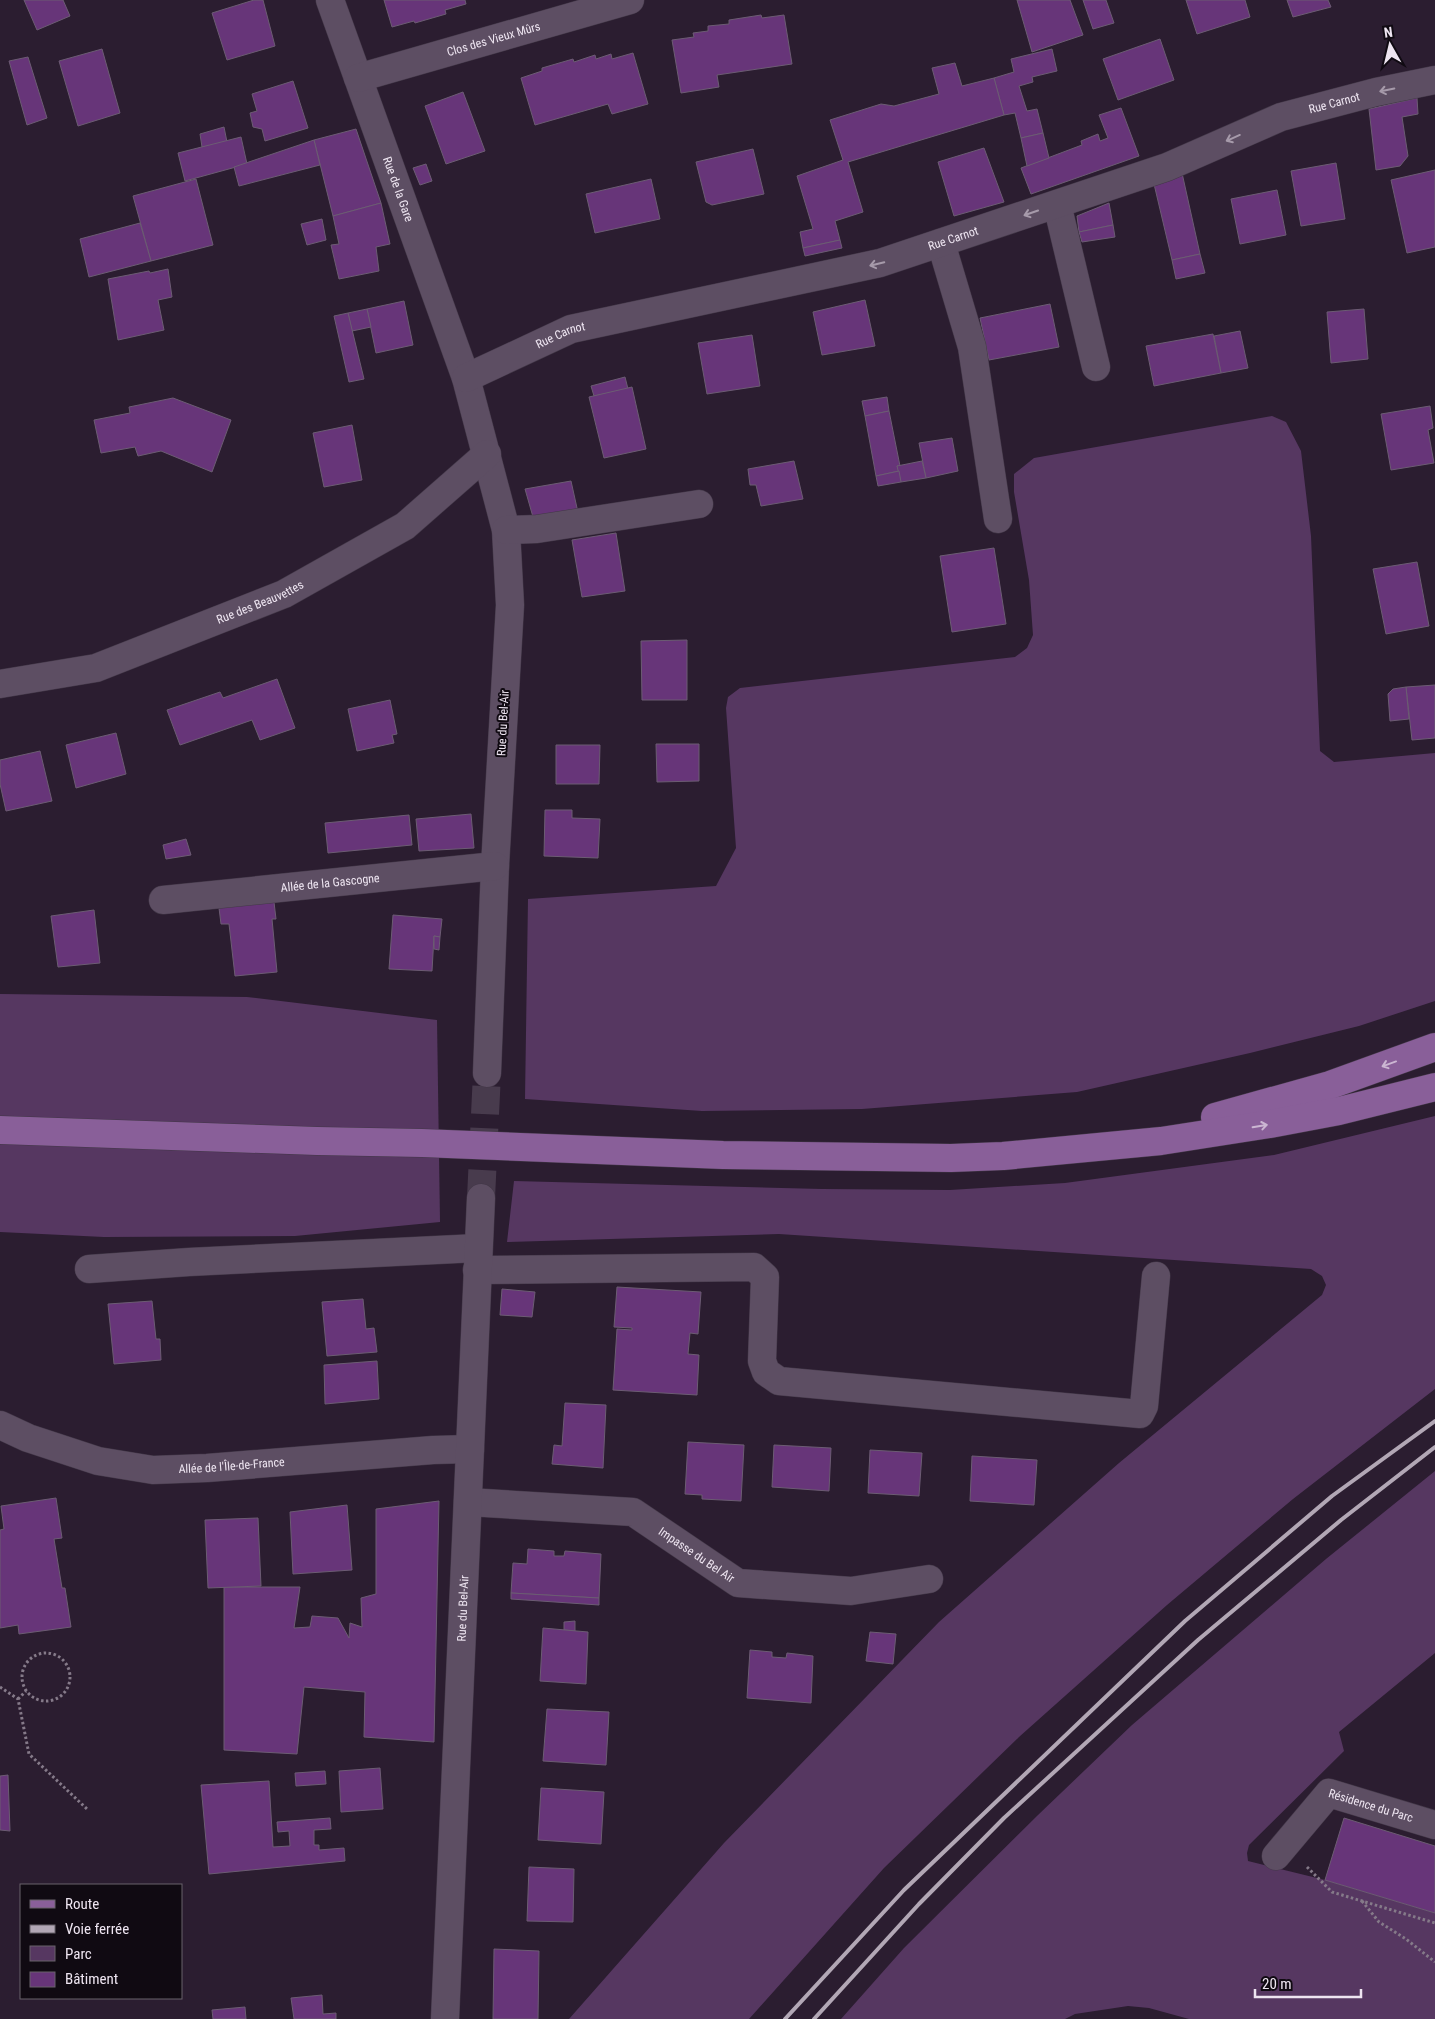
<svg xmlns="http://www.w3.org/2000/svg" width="1435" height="2019" font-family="'Roboto Condensed',sans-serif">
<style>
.green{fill:#563761}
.building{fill:#673579;stroke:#6c5c73}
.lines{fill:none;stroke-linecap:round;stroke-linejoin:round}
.minor-tunnel{stroke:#483b4d;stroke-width:28;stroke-dasharray:28 14;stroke-linecap:butt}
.minor-casing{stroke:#433848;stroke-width:29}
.major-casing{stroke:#433848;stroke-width:29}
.path{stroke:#857a89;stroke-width:3;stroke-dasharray:2.5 2.5;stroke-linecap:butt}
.minor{stroke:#5d4e63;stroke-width:28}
.major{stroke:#895f99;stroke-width:28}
.rail{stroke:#b2a7b5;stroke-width:4}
.oneway{stroke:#a69aaa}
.oneway2{stroke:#cbb6d2}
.labels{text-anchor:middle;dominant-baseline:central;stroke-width:4;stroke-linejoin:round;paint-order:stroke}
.street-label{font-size:12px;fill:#eee5f1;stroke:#100a12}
</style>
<rect width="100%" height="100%" fill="#2b1d30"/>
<g class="green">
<polygon points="1272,416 1286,422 1301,451 1311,536 1320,751 1334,762 1435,753 1435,1001 1359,1026 1250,1053 1077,1092 862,1109 702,1111 525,1099 528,899 716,886 736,848 726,708 728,697 740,688 1015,657 1027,648 1033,635 1029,580 1014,492 1014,474 1034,458"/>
<polygon points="0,994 247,997 437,1020 440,1222 295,1236 104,1237 0,1232"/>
<polygon points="1435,1116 1435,1389 1293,1499 1167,1605 1019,1737 884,1868 749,2019 569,2019 724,1843 939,1622 1119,1463 1322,1295 1326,1285 1322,1276 1311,1269 779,1234 507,1242 514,1181 822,1189 950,1190 1065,1183 1274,1155"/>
<polygon points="1435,1471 1435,1653 1339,1732 1344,1751 1249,1845 1247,1853 1248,1861 1325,1880 1435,1913 1435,2019 1189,2019 1149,2008 1128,2006 1075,2014 1065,2019 841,2019 904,1948 1038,1815 1132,1725 1326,1559"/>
</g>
<g class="building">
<polygon points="24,0 63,0 70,16 37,30"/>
<polygon points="254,0 263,0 275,46 227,60 212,13"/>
<polygon points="384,0 465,0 466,4 445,10 446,14 415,23 414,21 392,27"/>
<polygon points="1017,0 1070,0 1083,35 1032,52"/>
<polygon points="1083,0 1106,0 1114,23 1093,29"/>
<polygon points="1186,0 1245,0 1250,17 1197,34"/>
<polygon points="1287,0 1328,0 1331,7 1293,17"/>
<polygon points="761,15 762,18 784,15 792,64 717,75 719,87 681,93 672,40 694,37 693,33 708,31 708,26 729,24 729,20"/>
<polygon points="1160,39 1174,80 1118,100 1103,59"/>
<polygon points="102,49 120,113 78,126 59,61"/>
<polygon points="1052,49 1057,71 1032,77 1033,82 1019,86 1027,111 1037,109 1043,133 1021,138 1015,113 1004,115 994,78 1014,72 1011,59"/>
<polygon points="633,53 648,104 612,114 608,104 535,125 521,78 542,71 542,68 573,59 574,62 595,55 596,59 611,54 612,59"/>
<polygon points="28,57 47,118 27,125 9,61"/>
<polygon points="955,63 962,86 994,78 1004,115 848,162 863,212 835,221 840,240 803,248 800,232 813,229 797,176 843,160 830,120 881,104 894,106 939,94 932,68"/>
<polygon points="293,81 308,128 265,141 262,129 253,127 250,113 257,111 252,94"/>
<polygon points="463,92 485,151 446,164 425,106"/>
<polygon points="1417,98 1418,114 1402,117 1408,156 1400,166 1376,170 1369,109"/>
<polygon points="1121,108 1139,156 1031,194 1021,168 1082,145 1081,141 1098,134 1100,141 1108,138 1099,115"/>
<polygon points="224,127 227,142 202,147 200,134"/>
<polygon points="356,129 381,203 333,216 314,140"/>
<polygon points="1043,133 1049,158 1027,166 1021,138"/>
<polygon points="241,137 247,164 185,181 178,153"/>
<polygon points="314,140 320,165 239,186 234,167"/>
<polygon points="984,148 1004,202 954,216 938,162"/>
<polygon points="753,149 764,194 712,205 706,202 696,162"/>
<polygon points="1336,163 1345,219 1301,226 1291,171"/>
<polygon points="426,164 432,181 420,185 413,168"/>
<polygon points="1435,170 1435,247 1407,253 1391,180"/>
<polygon points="1182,173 1200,254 1172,260 1154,184"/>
<polygon points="196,179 213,245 151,261 133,196"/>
<polygon points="651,179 660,219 595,233 586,194"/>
<polygon points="1277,190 1286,235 1240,244 1231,199"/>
<polygon points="381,203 390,244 376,247 379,271 339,279 331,245 339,244 333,216"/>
<polygon points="1109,203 1113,225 1079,232 1077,216"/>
<polygon points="322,219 326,240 307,245 301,224"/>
<polygon points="140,223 151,261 89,277 80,239"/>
<polygon points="1113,225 1115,237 1082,242 1079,232"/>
<polygon points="840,240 842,248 805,256 803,248"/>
<polygon points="1200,254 1205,273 1176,279 1172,260"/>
<polygon points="168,269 172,297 158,300 164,330 118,340 108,279 149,271 150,273"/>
<polygon points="865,300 875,346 822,355 813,312"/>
<polygon points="404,301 413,345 376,353 367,309"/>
<polygon points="1050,304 1059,347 989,360 980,318"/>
<polygon points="367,309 371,327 352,331 348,313"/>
<polygon points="1364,309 1368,359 1331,363 1327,312"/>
<polygon points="348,313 364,379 349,382 334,316"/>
<polygon points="1240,331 1248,368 1221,373 1214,336"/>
<polygon points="1213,334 1221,373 1154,386 1146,346"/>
<polygon points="752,335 760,386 707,394 698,343"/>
<polygon points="625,377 628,389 594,396 591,386"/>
<polygon points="632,387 646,449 604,458 589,397"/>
<polygon points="887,397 889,411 865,416 862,401"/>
<polygon points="173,398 231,420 212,472 161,451 138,456 135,447 101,453 94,420 130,413 129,407"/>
<polygon points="1430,406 1433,428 1428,430 1434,463 1391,470 1381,414"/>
<polygon points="889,411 900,466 897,466 899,471 876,476 865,416"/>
<polygon points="352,425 362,480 324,487 313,433"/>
<polygon points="952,438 958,471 926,478 919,443"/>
<polygon points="794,461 803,499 761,506 756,485 750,485 748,469"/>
<polygon points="922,461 926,478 901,482 897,466"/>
<polygon points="899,471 901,482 878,486 876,476"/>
<polygon points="571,481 579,517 535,524 525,489"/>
<polygon points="616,533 625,591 582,597 572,540"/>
<polygon points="994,548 1006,624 952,632 940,556"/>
<polygon points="1417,562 1429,626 1386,634 1373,569"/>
<polygon points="687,640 687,700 642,700 641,641"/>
<polygon points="277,679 295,728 260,740 252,720 180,745 167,710 220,692 223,698"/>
<polygon points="1435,685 1435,738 1412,740 1406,687"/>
<polygon points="1406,687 1409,719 1390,721 1388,694 1393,689"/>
<polygon points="390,700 397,734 392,735 394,743 357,751 348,709"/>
<polygon points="116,733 126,774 76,788 66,745"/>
<polygon points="656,744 699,744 699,781 657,782"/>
<polygon points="556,745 600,745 599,784 556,784"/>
<polygon points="40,751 52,801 6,811 0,784 0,760"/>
<polygon points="545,810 572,810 572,818 600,819 598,858 544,856"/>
<polygon points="471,814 474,848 419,851 416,819"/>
<polygon points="409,815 412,845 328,853 325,823"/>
<polygon points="186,839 191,855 166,859 163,845"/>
<polygon points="274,902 276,919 272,919 277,972 235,976 229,924 221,924 219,908"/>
<polygon points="94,910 100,963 58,967 51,916"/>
<polygon points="393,915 442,919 440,937 434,936 432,971 389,969"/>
<polygon points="434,936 440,937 439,950 434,949"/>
<polygon points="617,1287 701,1292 698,1334 690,1333 688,1354 699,1355 697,1395 613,1390 617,1329 632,1330 632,1328 614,1327"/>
<polygon points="502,1289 535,1292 532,1317 500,1315"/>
<polygon points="363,1299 366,1329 374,1328 377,1352 327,1356 322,1302"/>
<polygon points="152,1301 156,1339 160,1339 161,1360 114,1364 108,1304"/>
<polygon points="377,1361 379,1399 325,1404 324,1365"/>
<polygon points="565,1403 606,1405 603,1468 552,1464 554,1445 562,1446"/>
<polygon points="688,1442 744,1445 741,1501 702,1499 702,1495 685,1494"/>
<polygon points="774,1445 831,1448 829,1491 772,1487"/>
<polygon points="870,1450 922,1453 919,1496 868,1493"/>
<polygon points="972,1456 1037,1460 1034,1505 970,1501"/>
<polygon points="56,1498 62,1538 54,1539 62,1588 65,1588 71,1627 19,1634 18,1625 0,1628 0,1530 4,1529 1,1506"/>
<polygon points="439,1501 434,1742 364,1737 365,1692 304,1687 297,1754 224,1750 224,1587 300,1587 294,1628 310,1627 312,1616 338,1618 349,1638 350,1623 362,1627 361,1598 376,1594 376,1509"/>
<polygon points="347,1505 352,1570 293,1574 290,1512"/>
<polygon points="258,1518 261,1586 208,1588 205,1520"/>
<polygon points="528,1549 554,1551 554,1556 564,1556 565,1551 601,1554 599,1598 511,1593 513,1563 527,1564"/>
<polygon points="511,1593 599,1598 599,1605 511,1599"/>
<polygon points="575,1621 575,1631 564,1630 564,1622"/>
<polygon points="543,1628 588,1632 586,1684 540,1681"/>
<polygon points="870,1632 896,1634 893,1664 866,1661"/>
<polygon points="750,1650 772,1652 772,1657 786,1658 787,1653 813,1656 811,1703 747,1698"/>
<polygon points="547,1709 609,1712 606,1765 543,1761"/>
<polygon points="380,1768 383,1809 341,1812 339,1771"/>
<polygon points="325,1771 326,1784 296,1786 295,1773"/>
<polygon points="8,1775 10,1831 0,1830 0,1776"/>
<polygon points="269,1781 273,1847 290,1846 289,1831 278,1832 277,1822 330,1818 331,1829 314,1830 314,1845 319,1845 319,1850 344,1848 345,1861 209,1874 201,1785"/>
<polygon points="541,1788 604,1792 601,1844 538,1840"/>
<polygon points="1344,1818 1435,1846 1435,1913 1325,1880"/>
<polygon points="529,1867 574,1869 573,1922 527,1921"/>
<polygon points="494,1949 539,1951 538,2019 493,2019"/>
<polygon points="322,1995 323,2014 336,2013 336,2019 294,2019 291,1998"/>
<polygon points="245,2007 246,2019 213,2019 212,2010"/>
</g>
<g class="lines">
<polyline class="minor-tunnel" points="481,1198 487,1073"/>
<g class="minor-casing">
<g id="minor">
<path id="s1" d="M330,0L466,378L506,530L510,605L495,866L487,1073"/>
<path id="s2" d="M358,78L630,0"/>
<polyline points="1057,204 1096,367"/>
<polyline points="941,243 972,347 998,519"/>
<path id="s3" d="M466,378L571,329L880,263L1167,167L1281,117L1376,92L1435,80"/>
<polyline points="506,530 537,529 699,504"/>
<path id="s4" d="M0,684L96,668L284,594L405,526L487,454"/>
<path id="s5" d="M163,900L495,866"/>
<polyline points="89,1269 189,1262 478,1248"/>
<polyline points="477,1270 754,1267 765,1277 762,1361 766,1372 779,1381 1140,1414 1144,1406 1156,1276"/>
<path id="s6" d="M0,1425L28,1438L98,1461L153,1470L207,1468L433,1450L470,1449"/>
<path id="s7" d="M468,1502L633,1512L738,1583L851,1591L929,1579"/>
<path id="s8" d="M1276,1856L1329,1793L1435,1825"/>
<path id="s9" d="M445,2019L481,1198"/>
</g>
</g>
<g class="major-casing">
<g id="major">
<polyline points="1215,1117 1330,1085 1435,1047"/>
<polyline points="0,1130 317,1141 422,1143 723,1155 951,1158 1003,1156 1161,1141 1270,1124 1339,1111 1435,1087"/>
</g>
</g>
<g class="path">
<circle cx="46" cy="1677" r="24"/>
<polyline points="0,1687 18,1699 29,1754 87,1809"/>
<polyline points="18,1699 26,1691"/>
<polyline points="1307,1867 1332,1892 1435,1923"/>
<polyline points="1362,1901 1379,1922 1406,1939 1435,1962"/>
</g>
<use href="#minor" class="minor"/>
<use href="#major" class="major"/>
<g class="rail">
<polyline points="785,2019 904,1890 1185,1621 1332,1496 1435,1421"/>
<polyline points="814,2019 919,1904 1004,1818 1198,1640 1341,1520 1435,1447"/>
</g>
</g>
<defs><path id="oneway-shaft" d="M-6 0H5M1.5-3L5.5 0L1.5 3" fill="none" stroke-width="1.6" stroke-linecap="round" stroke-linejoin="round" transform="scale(1.25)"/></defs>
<g class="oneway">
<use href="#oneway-shaft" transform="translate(1387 90) rotate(168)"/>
<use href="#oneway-shaft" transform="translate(1233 138) rotate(156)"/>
<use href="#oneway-shaft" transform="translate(1031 213) rotate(161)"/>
<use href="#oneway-shaft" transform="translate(877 264) rotate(166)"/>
</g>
<g class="oneway2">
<use href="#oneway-shaft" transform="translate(1389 1064) rotate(160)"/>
<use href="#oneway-shaft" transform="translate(1260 1126) rotate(-9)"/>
</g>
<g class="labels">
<g class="street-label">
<text stroke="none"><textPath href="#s2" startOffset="141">Clos des Vieux Mûrs</textPath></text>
<text stroke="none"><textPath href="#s3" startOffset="914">Rue Carnot</textPath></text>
<text stroke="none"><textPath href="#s1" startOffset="201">Rue de la Gare</textPath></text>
<text stroke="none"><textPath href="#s3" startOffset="509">Rue Carnot</textPath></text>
<text stroke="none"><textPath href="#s3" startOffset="104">Rue Carnot</textPath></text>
<text stroke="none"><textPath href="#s4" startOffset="274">Rue des Beauvettes</textPath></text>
<text transform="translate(503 723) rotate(-87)">Rue du Bel-Air</text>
<text stroke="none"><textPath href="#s5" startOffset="168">Allée de la Gascogne</textPath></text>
<text stroke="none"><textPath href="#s6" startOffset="239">Allée de l'Île-de-France</textPath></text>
<text stroke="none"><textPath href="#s7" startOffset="242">Impasse du Bel Air</textPath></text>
<text stroke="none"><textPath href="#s9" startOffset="411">Rue du Bel-Air</textPath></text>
<text stroke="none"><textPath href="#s8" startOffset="126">Résidence du Parc</textPath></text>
</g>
</g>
<rect x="20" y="1884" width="162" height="115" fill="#100a12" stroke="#69626b"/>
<rect x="30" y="1900" width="25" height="8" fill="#895f99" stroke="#69626b"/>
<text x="65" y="1909" font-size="15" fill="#eee5f1">Route</text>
<rect x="30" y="1925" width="25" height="8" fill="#b2a7b5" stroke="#69626b"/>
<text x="65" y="1934" font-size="15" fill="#eee5f1">Voie ferrée</text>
<rect x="30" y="1946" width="25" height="15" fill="#563761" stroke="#69626b"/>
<text x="65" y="1959" font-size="15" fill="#eee5f1">Parc</text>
<rect x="30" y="1972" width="25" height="15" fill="#673579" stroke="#69626b"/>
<text x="65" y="1984" font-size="15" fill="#eee5f1">Bâtiment</text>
<g transform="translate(1390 45) rotate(352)" stroke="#100a12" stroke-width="4" paint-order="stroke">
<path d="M0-4L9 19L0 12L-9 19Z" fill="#eee5f1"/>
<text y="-8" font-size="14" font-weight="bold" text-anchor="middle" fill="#eee5f1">N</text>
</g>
<path d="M1255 1989v8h106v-8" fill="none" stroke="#eee5f1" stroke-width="2.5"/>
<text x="1262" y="1989" font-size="15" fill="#eee5f1" stroke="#100a12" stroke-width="4" paint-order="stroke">20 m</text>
</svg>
